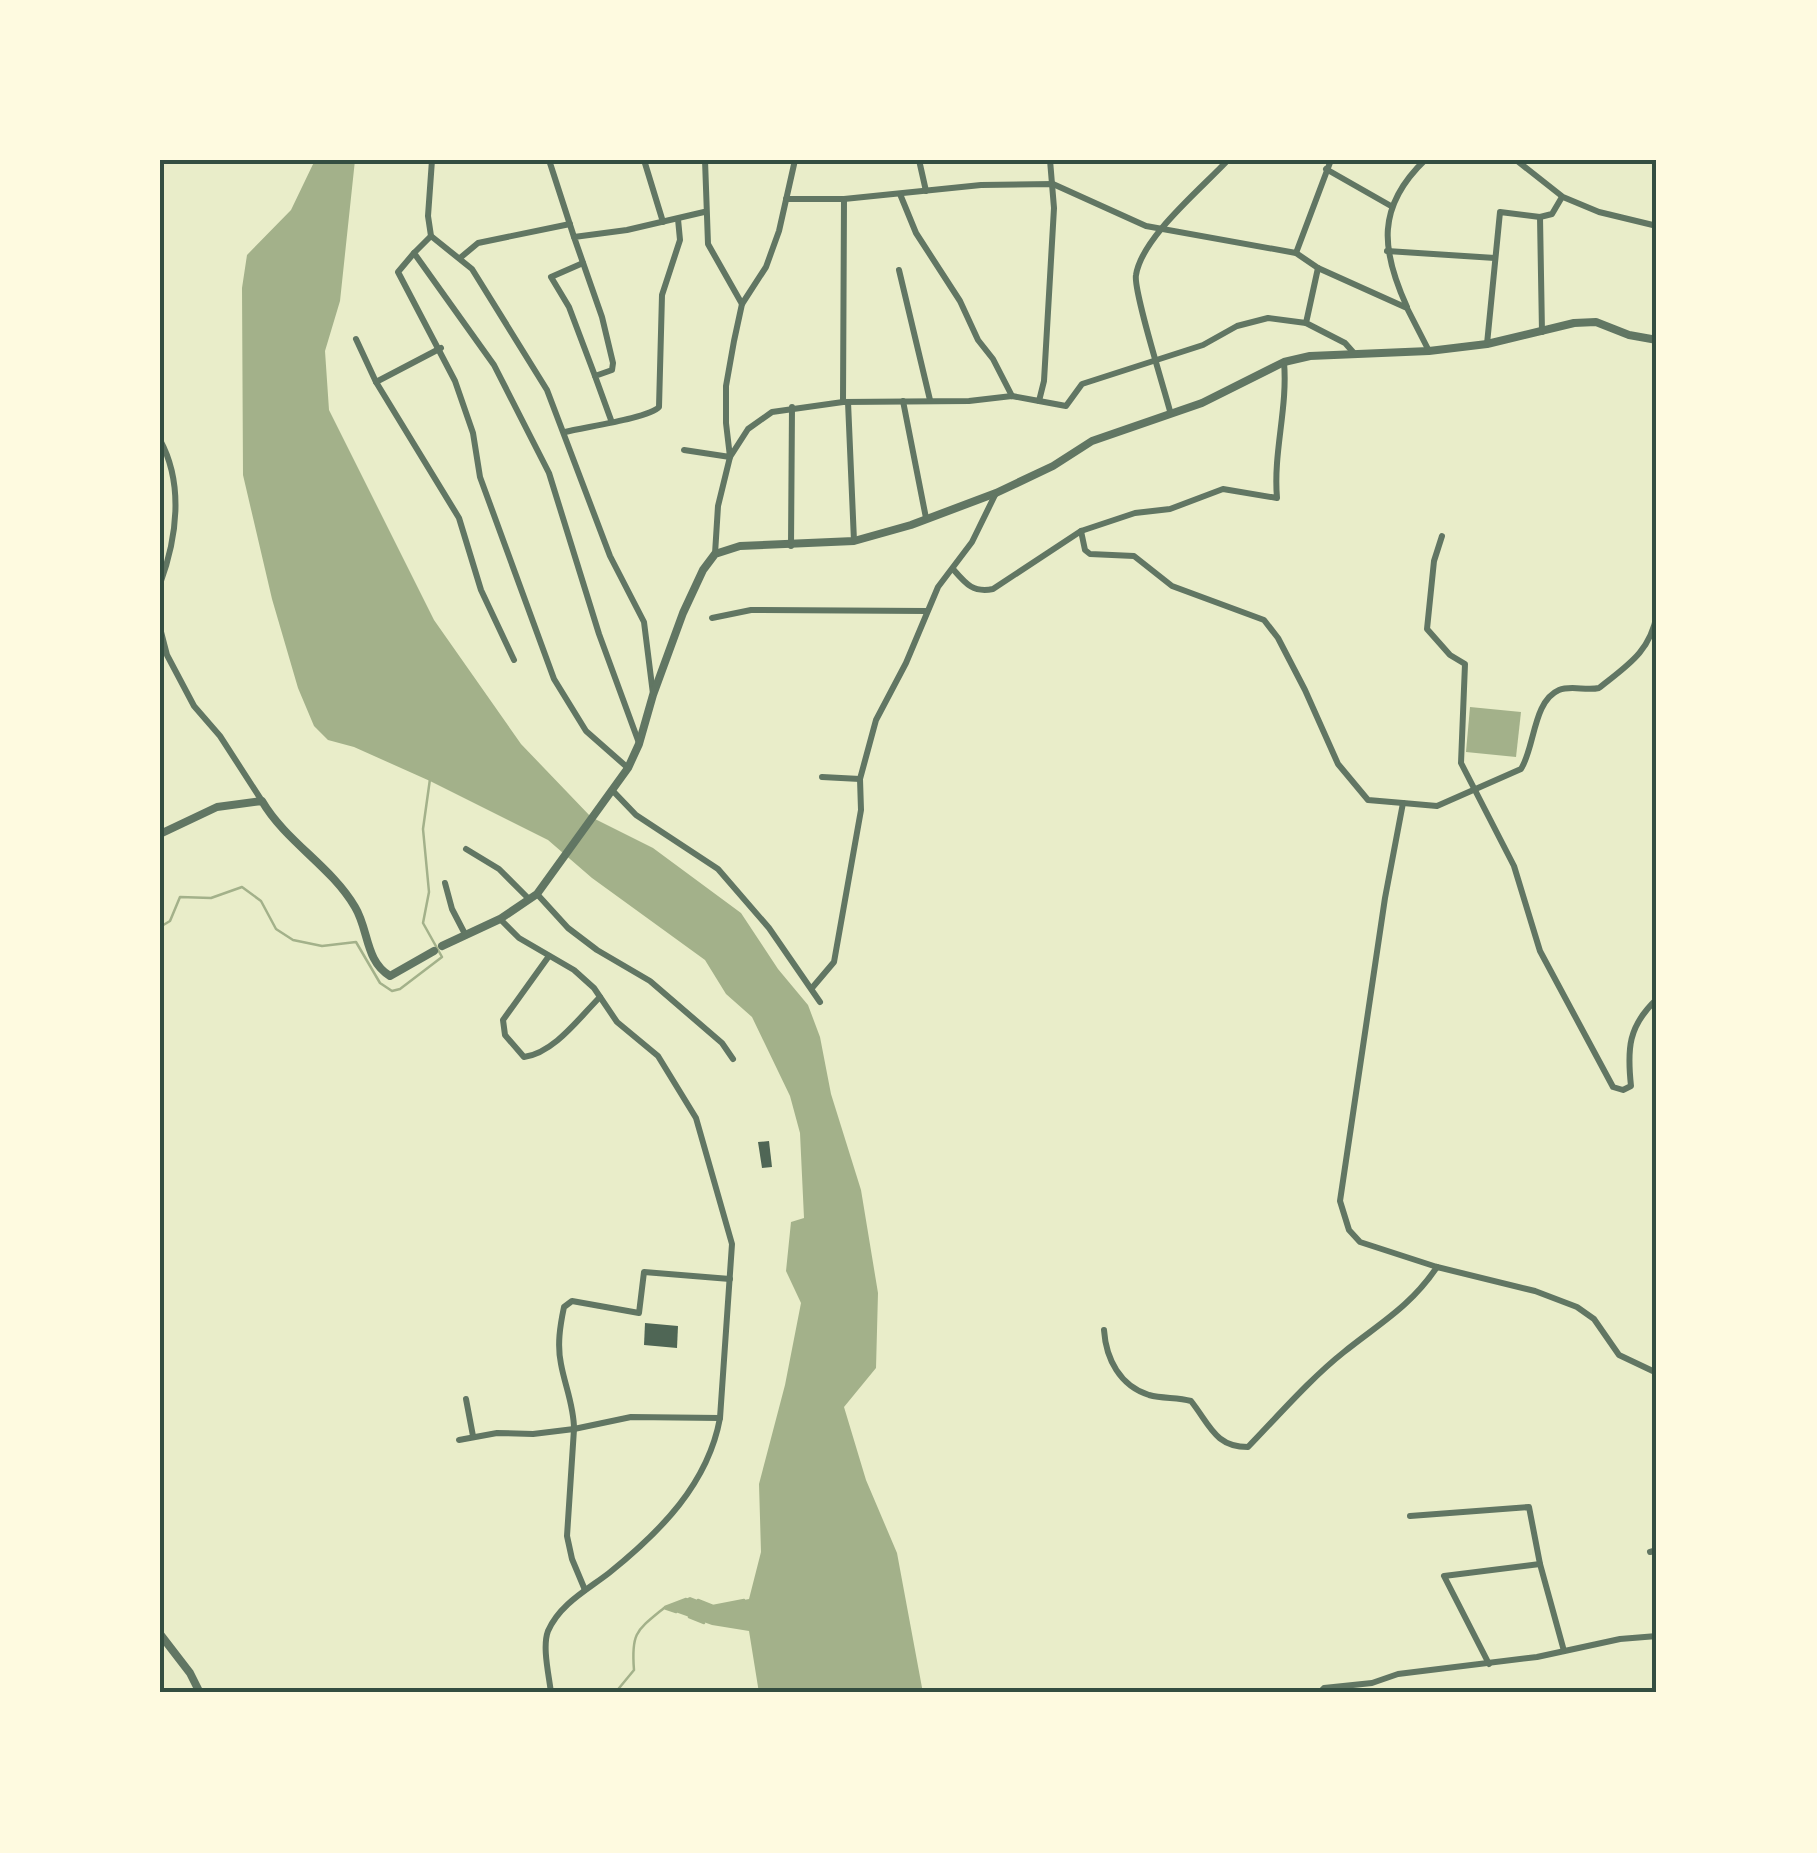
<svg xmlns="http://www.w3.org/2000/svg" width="1817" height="1853" font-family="Arial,sans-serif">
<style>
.water{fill:#a3b18a}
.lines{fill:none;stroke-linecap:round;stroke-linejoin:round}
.stream{stroke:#a3b18a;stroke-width:2.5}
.building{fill:#4f6655}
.minor{stroke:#617663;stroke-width:6}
.tertiary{stroke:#617663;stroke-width:8}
.neatline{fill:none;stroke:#344e41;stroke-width:4}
</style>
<rect width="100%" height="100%" fill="#e9edc9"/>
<g class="water">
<polygon points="315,160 355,160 340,301 325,351 329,410 434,620 521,744 591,817 653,848 741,913 778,969 808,1005 820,1037 831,1094 861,1190 878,1293 876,1368 844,1407 866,1480 897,1553 923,1693 759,1693 749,1631 712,1625 664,1608 690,1597 713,1606 749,1599 761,1552 759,1484 785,1385 801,1303 786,1271 791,1222 804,1218 800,1133 790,1096 752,1017 726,994 705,960 592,878 548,840 430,781 354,747 328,740 314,726 298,688 272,599 243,475 242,288 247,255 291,210"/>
<polygon points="1470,707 1521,712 1516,757 1466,752"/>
</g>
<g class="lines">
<g class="stream">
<polyline points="160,927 170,921 180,897 211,898 242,887 261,901 276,929 293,940 322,946 356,942 380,983 392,991 400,989 442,957 423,923 429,892 423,829 430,779"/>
<polyline points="698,1600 713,1606 744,1600"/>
<polyline points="665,1607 686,1599"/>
<polyline points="689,1617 704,1623"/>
<path d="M615,1693L634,1670C631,1633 636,1631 664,1608L676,1612"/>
</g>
</g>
<g class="building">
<polygon points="769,1141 772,1167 762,1168 758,1142"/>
<polygon points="645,1323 678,1326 677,1348 644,1345"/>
</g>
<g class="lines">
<g class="minor">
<polyline points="432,160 428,216 431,236 472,269 547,390 610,556 644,622 653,694"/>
<polyline points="549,160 574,237"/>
<polyline points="644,160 663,222"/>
<polyline points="705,160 708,244 742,304"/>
<polyline points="919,160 926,191"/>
<polyline points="1516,160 1563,197 1599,212 1657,226"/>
<polyline points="1326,169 1391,206"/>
<polyline points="900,194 916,233 960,301 978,340 993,359 1012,396"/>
<polyline points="786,199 844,199 981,185 1053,184 1146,226 1296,253 1318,268 1407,308 1429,351"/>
<polyline points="431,236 414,253 494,365 549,473 599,634 639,743"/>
<polyline points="1387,251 1495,258"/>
<polyline points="414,253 398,272 455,381 473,433 480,477 554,679 586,731 628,768"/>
<polyline points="1296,253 1331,160"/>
<polyline points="460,258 478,243 570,224"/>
<polyline points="583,263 551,277 569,307 595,376"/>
<polyline points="1318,268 1306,323 1345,343 1353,352"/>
<polyline points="899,270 930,400"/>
<path d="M1407,307C1381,250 1376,207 1425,160"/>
<polyline points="1542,332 1540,217 1552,214 1562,197"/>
<polyline points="356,339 376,382 459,518 481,590 514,660"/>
<polyline points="1487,344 1500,212 1540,217"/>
<polyline points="376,382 441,348"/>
<polyline points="903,401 926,518"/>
<polyline points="1039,401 1066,406 1082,384 1203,345 1237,326 1268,318 1306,323"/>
<polyline points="843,402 844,199"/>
<polyline points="848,402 854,541"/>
<path d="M1170,411C1164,388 1133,290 1136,275C1142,237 1201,189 1228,160"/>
<polyline points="611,420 595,376 612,370 613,363 602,317 574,237 627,230 704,212"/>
<path d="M565,432C584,427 649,418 659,407L662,295L680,240L678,219"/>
<path d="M160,440C184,484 177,538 160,584"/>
<polyline points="684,450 730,457 726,423 726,386 734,341 742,304 766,267 779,231 795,160"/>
<path d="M1081,531L1135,513L1170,509L1223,489L1277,498C1273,452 1288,408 1284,362"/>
<path d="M1442,536L1434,561L1427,629L1450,655L1465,664L1461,763L1514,866L1540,951L1613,1087L1623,1090L1631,1086C1627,1049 1628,1026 1657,999"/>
<polyline points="791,546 792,407"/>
<polyline points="715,554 718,506 730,457 748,429 772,412 843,402 969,401 1012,396 1039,401 1044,381 1054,208 1050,160"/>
<path d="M953,569C966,584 973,593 993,589L1081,531L1085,550L1090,554L1134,556L1172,586L1264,620L1278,638L1305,690L1338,764L1368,800L1403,803"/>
<path d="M1657,614C1650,652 1628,665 1599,688C1586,691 1571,685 1559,690C1533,701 1535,747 1521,769L1437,806L1403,803L1385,898L1340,1201L1349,1230L1360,1242L1437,1267L1535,1291L1577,1307L1594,1319L1619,1355L1657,1373"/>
<polyline points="712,618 751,610 927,611"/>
<polyline points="160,628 167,655 194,706 220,736 262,801"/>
<polyline points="822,777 860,779"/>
<polyline points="612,790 636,815 718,869 769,928 820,1002"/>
<polyline points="466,849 499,869 529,899"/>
<polyline points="445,883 452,909 465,934"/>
<polyline points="537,894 568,928 597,950 650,981 722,1043 733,1059"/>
<path d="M500,919L519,938L574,970L594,988L617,1022L658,1056L696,1118L732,1244L720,1418C708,1484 660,1532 609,1573C587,1590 560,1604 548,1631C542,1647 549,1675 551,1693"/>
<path d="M549,956L503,1020L505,1035L524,1057C554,1053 579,1018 600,997"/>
<polyline points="812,988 834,962 861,810 860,779 876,720 906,663 938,587 972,542 996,493"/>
<path d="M1104,1330C1106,1359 1120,1386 1149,1395C1163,1399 1177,1397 1191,1401C1210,1425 1215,1447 1248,1447C1278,1416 1311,1378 1344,1352C1380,1323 1410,1307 1437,1267"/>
<polyline points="466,1399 473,1436"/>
<polyline points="459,1440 497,1433 533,1434 574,1429 631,1417 720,1418"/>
<polyline points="1410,1516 1529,1507 1540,1564 1564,1651"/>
<polyline points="1650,1552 1657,1550"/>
<path d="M585,1590L572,1559L567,1536L574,1429C574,1406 565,1386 561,1364C557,1345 560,1326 564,1307L572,1301L639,1313L644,1272L730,1279"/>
<polyline points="1489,1664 1444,1576 1540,1564"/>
<polyline points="1319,1693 1324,1688 1372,1683 1398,1674 1537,1657 1620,1639 1657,1636"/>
</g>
<g class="tertiary">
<path d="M160,834L217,807L262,801C286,842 331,866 355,907C369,930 365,961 390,976L434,951"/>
<polyline points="442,946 500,919 537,894 628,768 639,744 653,695 683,613 703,570 715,554 740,546 854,541 911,525 996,493 1053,466 1092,441 1202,403 1284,362 1310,356 1429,351 1487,344 1574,323 1596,322 1629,335 1657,340"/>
<polyline points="160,1634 190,1673 200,1693"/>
</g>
</g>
<rect width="1817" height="1853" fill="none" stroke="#fefae0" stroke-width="325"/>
<rect x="162" y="162" width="1492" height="1528" class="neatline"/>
</svg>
